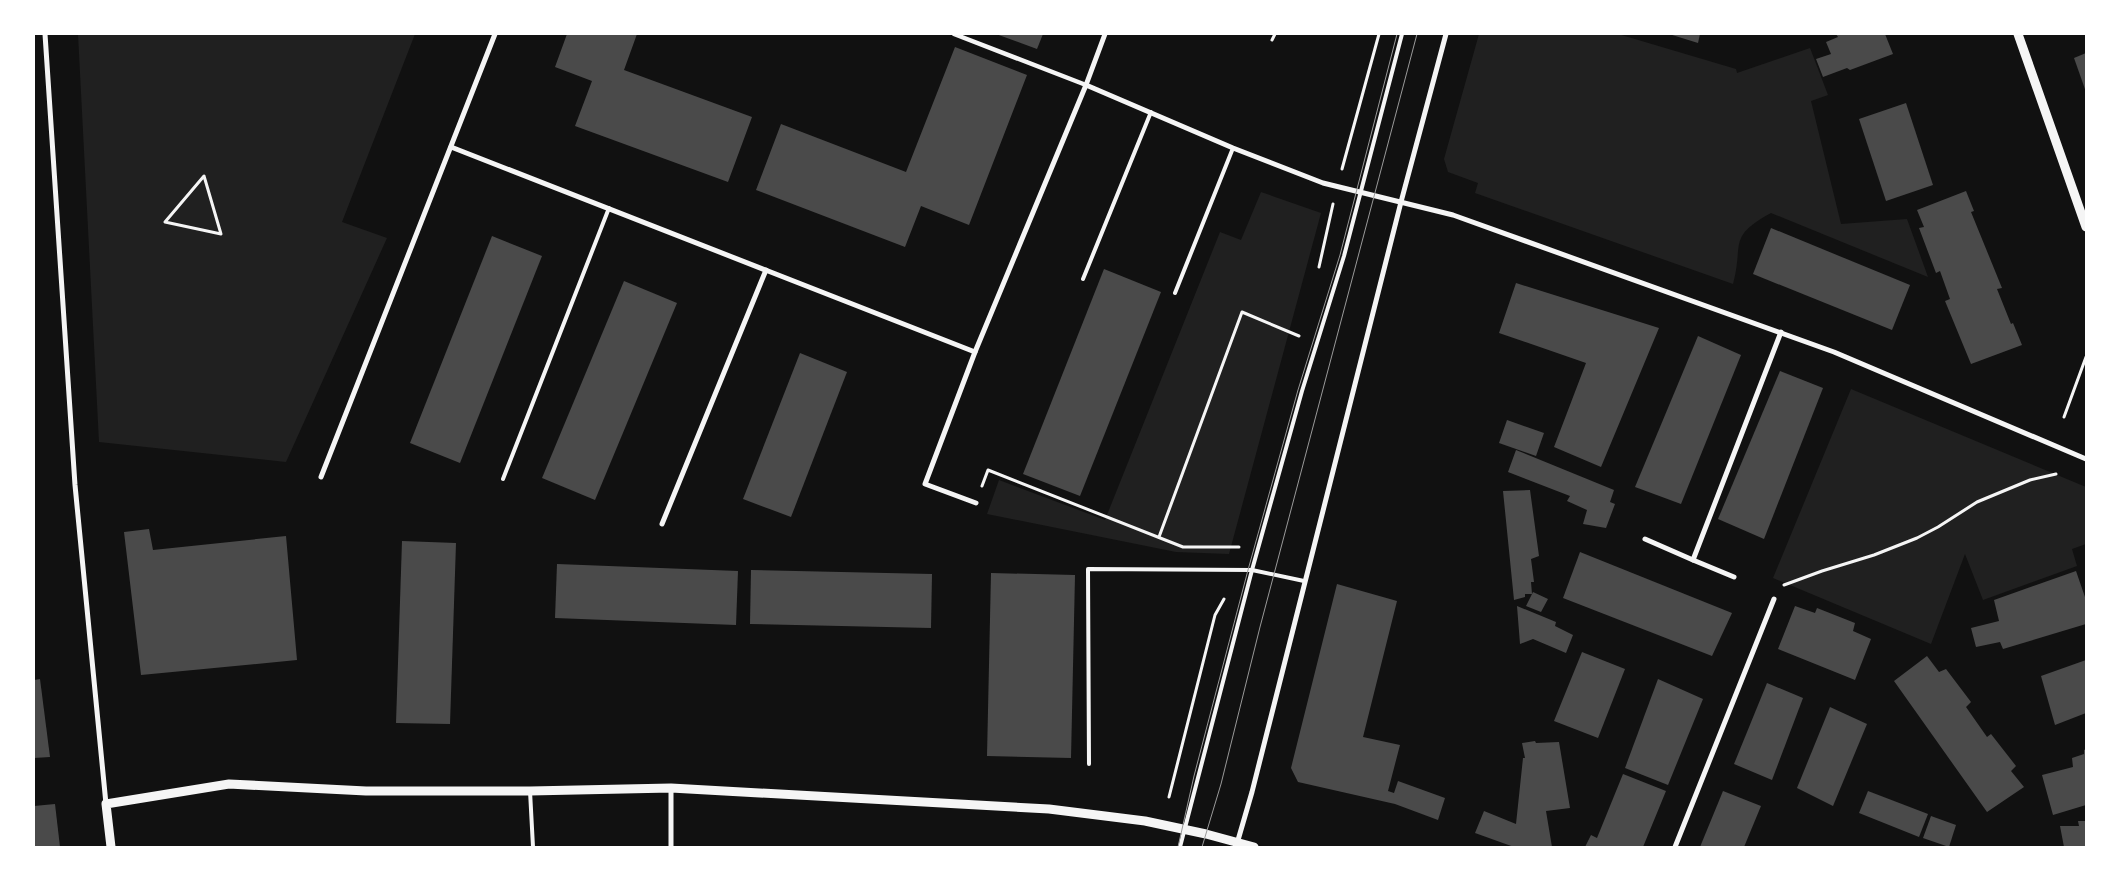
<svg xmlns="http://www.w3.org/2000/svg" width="2120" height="881" font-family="'Sofia Sans Condensed',sans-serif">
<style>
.green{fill:#202020}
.building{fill:#4a4a4a}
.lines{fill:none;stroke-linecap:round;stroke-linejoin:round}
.path{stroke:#f5f5f5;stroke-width:3}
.service{stroke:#f5f5f5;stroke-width:4}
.pedestrian{stroke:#f5f5f5;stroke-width:4.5}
.minor{stroke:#f5f5f5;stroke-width:5}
.tertiary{stroke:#f5f5f5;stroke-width:9}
.tram{stroke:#9a9a9a;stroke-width:1}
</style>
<rect width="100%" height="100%" fill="#111"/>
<g class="green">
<polygon points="78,34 415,34 342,222 387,238 286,462 99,442"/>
<path d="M1479,34H1618L1736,69L1737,73L1810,48L1828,95L1811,101L1841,224L1907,219L1928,277L1771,213C1727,237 1744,243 1733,284L1475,193L1478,183L1448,172L1444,159Z"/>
<polygon points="1261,192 1321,213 1229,554 1176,552 987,514 999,480 1105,520 1220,232 1241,240"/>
<polygon points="1851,389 2086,487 2086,544 2072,549 2077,566 1983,600 1965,554 1931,644 1773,578"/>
</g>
<g class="building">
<polygon points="567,34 637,34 624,70 752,117 728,182 575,126 592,81 555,67"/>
<polygon points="996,34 1043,34 1037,49"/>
<polygon points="1669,34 1700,34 1698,43"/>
<polygon points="1836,34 1885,34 1893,54 1850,70 1847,68 1823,77 1816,59 1831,54 1826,42 1838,37"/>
<polygon points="955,47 1027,75 969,225 921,206 905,247 756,190 781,124 906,172"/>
<polygon points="2086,53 2086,92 2074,58"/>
<polygon points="1906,103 1933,185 1886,201 1859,119"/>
<polygon points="1966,191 1974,211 1971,212 2002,288 1997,289 2011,324 2013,323 2022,345 1971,364 1945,301 1950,299 1940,271 1936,273 1919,228 1924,227 1917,210"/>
<polygon points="1771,228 1910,285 1892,330 1753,274"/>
<polygon points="492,236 542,256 460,463 410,443"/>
<polygon points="1104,269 1161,292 1080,496 1023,474"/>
<polygon points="624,281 677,303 595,500 542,478"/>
<polygon points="1516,283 1659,328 1601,467 1554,447 1586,363 1499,333"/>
<polygon points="1698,336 1741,355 1681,504 1635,487"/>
<polygon points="800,353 847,372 791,517 743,499"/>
<polygon points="1780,371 1823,388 1764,539 1718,519"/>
<polygon points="1507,420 1544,433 1536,456 1499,443"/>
<polygon points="1516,450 1614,490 1610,502 1615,504 1606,528 1583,524 1587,510 1567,501 1570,496 1508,472"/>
<polygon points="1530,490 1539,556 1531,559 1534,582 1531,582 1532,594 1533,592 1548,599 1541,612 1526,606 1532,594 1525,594 1525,597 1514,600 1503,491"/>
<polygon points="149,529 153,550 286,536 297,660 141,675 124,532"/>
<polygon points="402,541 456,543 450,724 396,723"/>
<polygon points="1580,552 1732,613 1712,656 1563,598"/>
<polygon points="557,564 738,571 736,625 555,618"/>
<polygon points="751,570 932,574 931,628 750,624"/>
<polygon points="2076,571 2086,600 2086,624 2003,649 2000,642 1976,647 1971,628 1999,621 1994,600"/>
<polygon points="991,573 1075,575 1071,758 987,756"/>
<polygon points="1337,584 1397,601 1363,737 1400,745 1388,791 1394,793 1398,781 1445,798 1438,820 1395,804 1298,782 1291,768"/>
<polygon points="1517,606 1556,622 1555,626 1573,635 1566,653 1533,639 1520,644"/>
<polygon points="1795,606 1815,613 1817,608 1855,623 1853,631 1871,639 1855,680 1778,649"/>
<polygon points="1582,652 1625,669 1598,738 1554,721"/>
<polygon points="1927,656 1939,672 1946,669 1971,702 1966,707 1987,737 1991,734 2016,766 2011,771 2024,787 1987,812 1894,681"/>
<polygon points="2086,660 2086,713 2055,725 2041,676"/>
<polygon points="40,679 50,757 34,758 34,680"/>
<polygon points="1658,679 1703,699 1668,785 1625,768"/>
<polygon points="1767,683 1803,698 1772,780 1734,764"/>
<polygon points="1830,707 1867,724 1833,806 1797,788"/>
<polygon points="1535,741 1536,743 1559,742 1570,808 1546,811 1552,847 1514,847 1475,833 1484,811 1516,824 1523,758 1525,758 1522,743"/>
<polygon points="2086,749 2086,805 2053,815 2042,775 2073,767 2072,758 2084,754 2084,750"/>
<polygon points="1623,774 1666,791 1643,847 1585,847 1591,835 1597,838"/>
<polygon points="1723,791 1761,806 1744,847 1700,847"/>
<polygon points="1868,791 1928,814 1919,837 1859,813"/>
<polygon points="55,804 60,847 34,847 34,806"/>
<polygon points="1931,816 1956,825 1949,847 1923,838"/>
<polygon points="2078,821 2086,821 2086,847 2064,847 2060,826 2079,826"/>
</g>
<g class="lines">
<g class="path">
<polyline points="1272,40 1275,34"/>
<polyline points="1342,169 1379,34"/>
<polygon points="204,176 221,234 165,222"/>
<polyline points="1319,267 1333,204"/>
<polyline points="2064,417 2086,357"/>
<polyline points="982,486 988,470 1183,547 1239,547"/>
<polyline points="1159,537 1242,312 1299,336"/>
<polyline points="1784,585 1822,571 1874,555 1917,538 1938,527 1977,502 2030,480 2056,474"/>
<polyline points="1169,797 1215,615 1224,599"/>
</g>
<g class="service">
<polyline points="1083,279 1151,112"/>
<polyline points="1175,293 1233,148"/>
<polyline points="503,479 609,208"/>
<polyline points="1089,764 1088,569 1252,570 1304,581"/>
<polyline points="530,791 533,847"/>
<polyline points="1180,847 1252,570 1302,391 1344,256 1402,34"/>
</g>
<polyline class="pedestrian" points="954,34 1086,85"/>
<g class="minor">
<polyline points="45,34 75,485 106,804"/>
<polyline points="1086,85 1233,148 1323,183 1453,215 1834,352 2086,459"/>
<polyline points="451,147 975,352"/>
<polyline points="321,477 495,34"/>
<polyline points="976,503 925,484 975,352 1086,85 1105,34"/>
<polyline points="662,524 766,270"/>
<polyline points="1645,539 1693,560"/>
<polyline points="1734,577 1693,560 1781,332"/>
<polyline points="671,788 671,847"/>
<polyline points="1236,847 1252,792 1401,202 1446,34"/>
<polyline points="1675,847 1774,599"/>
</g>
<g class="tertiary">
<polyline points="2018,34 2086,227"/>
<polyline points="111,847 106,804 229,784 366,791 530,791 671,788 1049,809 1145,821 1206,834 1254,847"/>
</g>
<g class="tram">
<polyline points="1178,847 1194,776 1248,570 1298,390 1340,255 1397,34"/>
<polyline points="1202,847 1221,784 1260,627 1417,34"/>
</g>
</g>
<rect width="2120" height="881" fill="none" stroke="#ffffff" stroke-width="70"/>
</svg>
